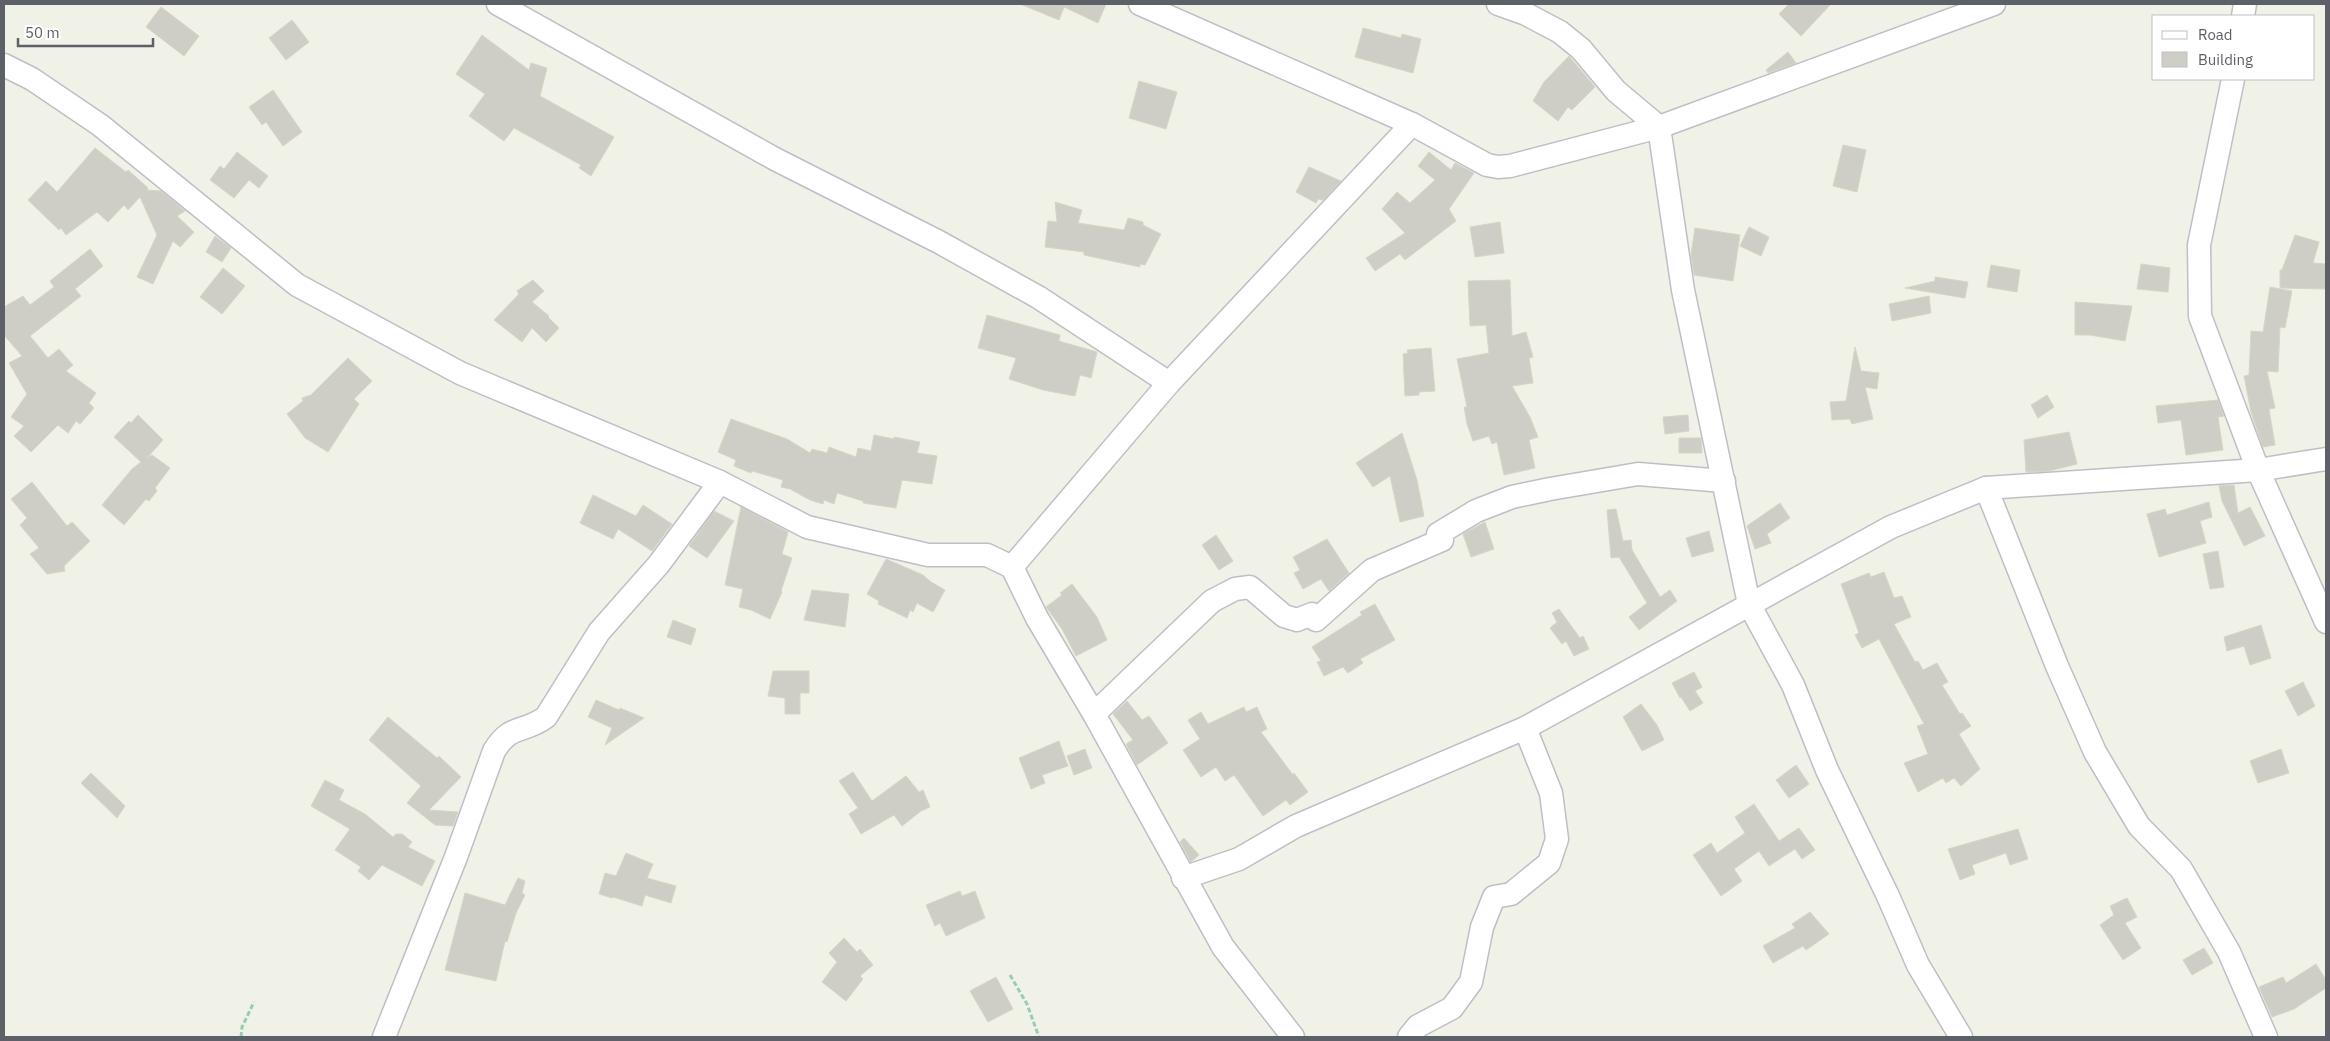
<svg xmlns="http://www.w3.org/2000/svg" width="2330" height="1041" font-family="'IBM Plex Sans',sans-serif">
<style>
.building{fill:#cfcec6;stroke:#d7d6c4}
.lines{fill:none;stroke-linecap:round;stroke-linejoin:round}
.minor-casing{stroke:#bebfc6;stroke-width:25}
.path{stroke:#99ccb5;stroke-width:3;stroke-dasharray:5 2.5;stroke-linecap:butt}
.minor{stroke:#fff;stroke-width:22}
</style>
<rect width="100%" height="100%" fill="#f1f2e7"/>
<g class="building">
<polygon points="1020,4 1106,4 1098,23 1064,7 1059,20"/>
<polygon points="1789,4 1831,4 1801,36 1779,14"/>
<polygon points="161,7 199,36 184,56 146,27"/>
<polygon points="292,20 309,42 286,60 269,38"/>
<polygon points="1363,28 1401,38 1402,34 1421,39 1413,73 1355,57"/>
<polygon points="482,35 529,70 531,63 547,68 540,96 614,137 591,176 579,168 581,165 514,128 504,141 469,116 485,94 456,74"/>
<polygon points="1788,52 1796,63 1768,73 1766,70"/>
<polygon points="1569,56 1595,87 1572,110 1568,107 1558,121 1533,101 1544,82"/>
<polygon points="1139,81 1177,92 1166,129 1129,118"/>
<polygon points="273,90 302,132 283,146 266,122 262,125 249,107"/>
<polygon points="1843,145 1866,150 1857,192 1833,186"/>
<polygon points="95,148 126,172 128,170 148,188 147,190 161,191 185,211 177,216 194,232 180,247 173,241 153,284 137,277 157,235 140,197 128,210 124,205 108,222 97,212 66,235 61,228 59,230 28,200 46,181 57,192"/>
<polygon points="237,152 268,176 259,188 249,180 234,198 210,180 220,166 224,169"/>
<polygon points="1429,152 1451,170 1455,163 1474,173 1449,209 1456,221 1405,260 1400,254 1375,271 1366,258 1405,233 1382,209 1397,192 1410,203 1435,180 1418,166"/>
<polygon points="1309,167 1341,181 1323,200 1318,199 1316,203 1296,192"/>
<polygon points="1055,202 1082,210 1078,223 1124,230 1128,218 1143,222 1143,225 1161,234 1145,265 1140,264 1140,267 1084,255 1084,252 1045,247 1048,221 1057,222"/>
<polygon points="1500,222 1504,253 1475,257 1470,227"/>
<polygon points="1749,227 1769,237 1761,256 1740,246"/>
<polygon points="1695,228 1740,235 1733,281 1694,275 1691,254"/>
<polygon points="2295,235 2319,242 2313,263 2326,264 2326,289 2280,288 2280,270 2282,270"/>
<polygon points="215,236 231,248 222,262 206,252"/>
<polygon points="90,249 103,266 75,289 81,296 30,336 48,358 59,349 73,365 66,371 96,393 89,403 94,408 80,424 76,421 68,433 58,425 31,452 14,436 24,426 11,417 27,394 9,363 22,356 4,335 4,307 23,296 30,305 54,287 50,281"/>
<polygon points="2141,264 2170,268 2168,292 2137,289"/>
<polygon points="1991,265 2020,270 2017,292 1987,287"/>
<polygon points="223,268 245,286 222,314 200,297"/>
<polygon points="1935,277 1968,282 1965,298 1905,288 1935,281"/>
<polygon points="533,280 544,291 532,302 549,316 548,317 559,328 546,342 532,328 522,342 494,320 519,294 517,291"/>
<polygon points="1510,280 1512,336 1526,332 1533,357 1529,358 1533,383 1512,386 1530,417 1538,437 1529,440 1535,468 1504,475 1497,442 1492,444 1489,436 1473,441 1467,424 1464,407 1467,407 1457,359 1489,353 1486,325 1470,326 1468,281"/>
<polygon points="2270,287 2292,291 2285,328 2280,327 2278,372 2267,371 2275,408 2269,409 2275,445 2263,447 2251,412 2244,376 2249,375 2251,331 2263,332"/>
<polygon points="1929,296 1931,313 1892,321 1889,304"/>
<polygon points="2075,302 2132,306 2125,341 2090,335 2075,335"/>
<polygon points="987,315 1060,335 1059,341 1097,352 1091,378 1080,375 1075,396 1043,390 1009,379 1016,358 978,348"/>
<polygon points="1855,347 1861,371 1879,373 1877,389 1865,387 1873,419 1852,424 1850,419 1832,420 1830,402 1846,401"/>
<polygon points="1431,348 1435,391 1419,392 1419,395 1405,396 1403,354 1408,353 1407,350"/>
<polygon points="348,358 372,381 354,399 359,404 328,452 305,438 287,414 303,401 302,398 311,395"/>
<polygon points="2047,395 2054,407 2038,418 2031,405"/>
<polygon points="2218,400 2224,416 2218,417 2223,450 2186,455 2181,420 2158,423 2156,406"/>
<polygon points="138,415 163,440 147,458 152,455 170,468 155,488 157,491 149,501 146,499 124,525 102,505 132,469 141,462 114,437 129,421 131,423"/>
<polygon points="1688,415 1689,431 1665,434 1663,417"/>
<polygon points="731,419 787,439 810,453 812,449 827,453 829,447 856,457 858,448 871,451 874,435 894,439 894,437 920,442 917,453 937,456 932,484 902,480 896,508 863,503 863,501 837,493 834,504 824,500 823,504 810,500 790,489 781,487 783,480 752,471 751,473 734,466 736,460 718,452"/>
<polygon points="2069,432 2077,464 2049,471 2026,472 2024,440"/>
<polygon points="1402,433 1417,480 1424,516 1400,522 1390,476 1373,487 1356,463"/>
<polygon points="1679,438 1701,438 1702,453 1679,453"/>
<polygon points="32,482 67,526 72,522 90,541 64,566 65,571 47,574 30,554 39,548 20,525 27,518 11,499"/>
<polygon points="2234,485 2238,513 2250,507 2265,536 2244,546 2222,501 2219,486"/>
<polygon points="593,495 636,516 643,505 672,524 652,551 618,529 613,539 580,523"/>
<polygon points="2209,502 2212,517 2200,521 2206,543 2159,557 2147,514 2165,509 2167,515"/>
<polygon points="1780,503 1790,518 1767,534 1771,543 1755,549 1747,526"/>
<polygon points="741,507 788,532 782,554 792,558 781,591 782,592 770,619 751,610 739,607 743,589 725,585"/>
<polygon points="1616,509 1623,541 1631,540 1632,550 1660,597 1670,590 1677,601 1639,630 1629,617 1647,603 1619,557 1611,558 1607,510"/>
<polygon points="714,511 734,521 707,558 689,546"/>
<polygon points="1485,522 1494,549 1471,557 1463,534"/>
<polygon points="1709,531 1714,551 1692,557 1686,538"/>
<polygon points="1216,535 1233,561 1219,570 1202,545"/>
<polygon points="1327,539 1349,573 1329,591 1321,579 1303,589 1294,573 1300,570 1293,557"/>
<polygon points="2218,551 2224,587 2210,589 2203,554"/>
<polygon points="886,559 923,575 931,582 945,590 933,612 917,603 913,612 910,610 907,618 878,604 879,601 867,594"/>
<polygon points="1884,572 1894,598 1902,596 1911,617 1894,624 1915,662 1918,661 1923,670 1937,663 1948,682 1942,685 1960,714 1962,713 1971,726 1959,734 1980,769 1961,786 1954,778 1946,783 1943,778 1918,792 1904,763 1928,754 1917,726 1924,724 1879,639 1862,648 1855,635 1859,633 1841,584 1869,573 1871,577"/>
<polygon points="1072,584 1097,617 1107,640 1076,656 1062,629 1046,607 1062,595 1060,593"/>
<polygon points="812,590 849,594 845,627 804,620"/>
<polygon points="1375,604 1395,640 1360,659 1363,663 1348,673 1343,667 1324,676 1317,662 1321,661 1312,647 1362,615 1360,612"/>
<polygon points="1559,609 1580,638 1583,636 1589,649 1574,656 1566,641 1562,644 1550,628 1557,622 1552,613"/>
<polygon points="673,620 696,629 691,645 667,637"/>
<polygon points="2261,625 2271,658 2250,665 2244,646 2227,651 2224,637"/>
<polygon points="773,671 809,671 809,693 800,693 800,714 785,714 785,698 768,696"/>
<polygon points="1694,672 1702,687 1695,691 1703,703 1690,711 1681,697 1680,698 1672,683"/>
<polygon points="2303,682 2315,706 2298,716 2285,691"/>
<polygon points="596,700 619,710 620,708 644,718 605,745 612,728 588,717"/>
<polygon points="1127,701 1142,720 1149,716 1168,743 1137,765 1126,744 1133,740 1113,714"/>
<polygon points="1641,704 1657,725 1664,740 1642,751 1623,717"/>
<polygon points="1244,707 1246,712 1257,707 1267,729 1261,732 1293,775 1294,773 1308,792 1290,805 1286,800 1263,816 1234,775 1225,781 1216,767 1201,777 1183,750 1200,739 1188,720 1201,712 1208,724"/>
<polygon points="388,717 437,758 439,756 461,777 429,810 458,812 453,826 435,825 407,803 421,786 369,740"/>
<polygon points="1059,741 1068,766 1042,775 1045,783 1031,789 1019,758"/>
<polygon points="1085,749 1092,768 1074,775 1067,756"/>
<polygon points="2281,749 2289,773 2258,783 2250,761"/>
<polygon points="1796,765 1809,784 1789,798 1776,780"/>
<polygon points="853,772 872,801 906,776 919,792 923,790 930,807 921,811 902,826 894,815 861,834 849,814 858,808 839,781"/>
<polygon points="91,773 125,806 117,818 81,783"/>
<polygon points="325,780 344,790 339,800 365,814 393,837 396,834 402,834 412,842 408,847 435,861 422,886 382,865 369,880 358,871 361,867 335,850 350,829 311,806"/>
<polygon points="1754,804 1779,841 1799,828 1815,850 1802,859 1795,849 1769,866 1759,851 1734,869 1742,881 1721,896 1693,855 1711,843 1717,853 1745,833 1735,817"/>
<polygon points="2018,829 2028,859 2010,865 2006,853 1972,865 1975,874 1960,880 1948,849"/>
<polygon points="1184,838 1199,855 1191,862 1180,842"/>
<polygon points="626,853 653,864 647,878 676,886 671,903 645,895 642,906 613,897 612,898 599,894 605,873 616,876"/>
<polygon points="518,878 525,881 522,893 525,895 516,913 507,942 505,941 496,981 445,970 465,893 505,905"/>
<polygon points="960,891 962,896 975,891 985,918 946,936 940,923 935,926 926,905"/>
<polygon points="2127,898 2137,917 2125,923 2141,948 2123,960 2100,925 2114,915 2110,906"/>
<polygon points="1810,912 1829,934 1806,950 1803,946 1773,963 1763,946 1795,928 1792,924"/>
<polygon points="844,938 857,952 860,949 873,965 860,976 863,979 846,1001 822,982 837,962 829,953"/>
<polygon points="2204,948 2213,963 2192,975 2183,960"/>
<polygon points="2316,964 2326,980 2326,988 2294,1009 2272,1017 2259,987 2283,977 2286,983"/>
<polygon points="996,977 1013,1009 988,1022 970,991"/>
</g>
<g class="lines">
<g class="minor-casing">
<g id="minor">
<polyline points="498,4 775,159 939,242 1038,297 1169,383"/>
<polyline points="1140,4 1412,124"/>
<polyline points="1498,4 1526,14 1560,32 1581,49 1616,91 1659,127 1683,290 1749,604 1793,685 1827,770 1888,896 1918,965 1961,1037"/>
<polyline points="2243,16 2245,4"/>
<polyline points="4,65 32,79 100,125 297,285 460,373 720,482 807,527 928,555 987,555 1012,567 1037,618 1094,714 1223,947 1293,1037"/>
<polyline points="2233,79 2199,245 2200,316 2258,470 2326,622"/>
<polyline points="1986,488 2057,666 2095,752 2139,826 2181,869 2229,952 2266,1037"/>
<polyline points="1012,567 1169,383 1412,124 1487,165 1498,167 1510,166 1659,127 1994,4"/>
<polyline points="1094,714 1212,601 1235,589 1250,587 1284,616 1297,620 1312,614 1316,620 1372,570 1442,540 1438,534 1476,511 1512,497 1550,489 1638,474 1724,481"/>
<polyline points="1183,878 1239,859 1296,826 1525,728 1891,527 1986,488 2258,470 2326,459"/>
<path d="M384,1037L456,857L494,751C511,723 523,734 546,717L599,632L659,564L720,482"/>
<polyline points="1409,1037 1418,1026 1452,1008 1471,982 1482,927 1494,897 1511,894 1549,863 1557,839 1551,793 1525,728"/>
</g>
</g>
<g class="path">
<polyline points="1010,975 1027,1004 1039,1037"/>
<polyline points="241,1037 242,1027 254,1002"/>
</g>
<use href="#minor" class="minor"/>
</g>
<rect width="2330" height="1041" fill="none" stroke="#5e6068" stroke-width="10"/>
<rect x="2152" y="15" width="162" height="65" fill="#ffffff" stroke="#bfbfc3"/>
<rect x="2162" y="31" width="25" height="8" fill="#ffffff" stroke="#bfbfc3"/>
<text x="2198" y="40" font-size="15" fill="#5e6068">Road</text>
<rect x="2162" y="52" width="25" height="15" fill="#cfcec6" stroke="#bfbfc3"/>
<text x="2198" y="65" font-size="15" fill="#5e6068">Building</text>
<path d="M18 38v8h135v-8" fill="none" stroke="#5e6068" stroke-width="2.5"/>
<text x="25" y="38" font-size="15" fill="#5e6068" stroke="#ffffff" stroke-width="4" paint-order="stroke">50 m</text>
</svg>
